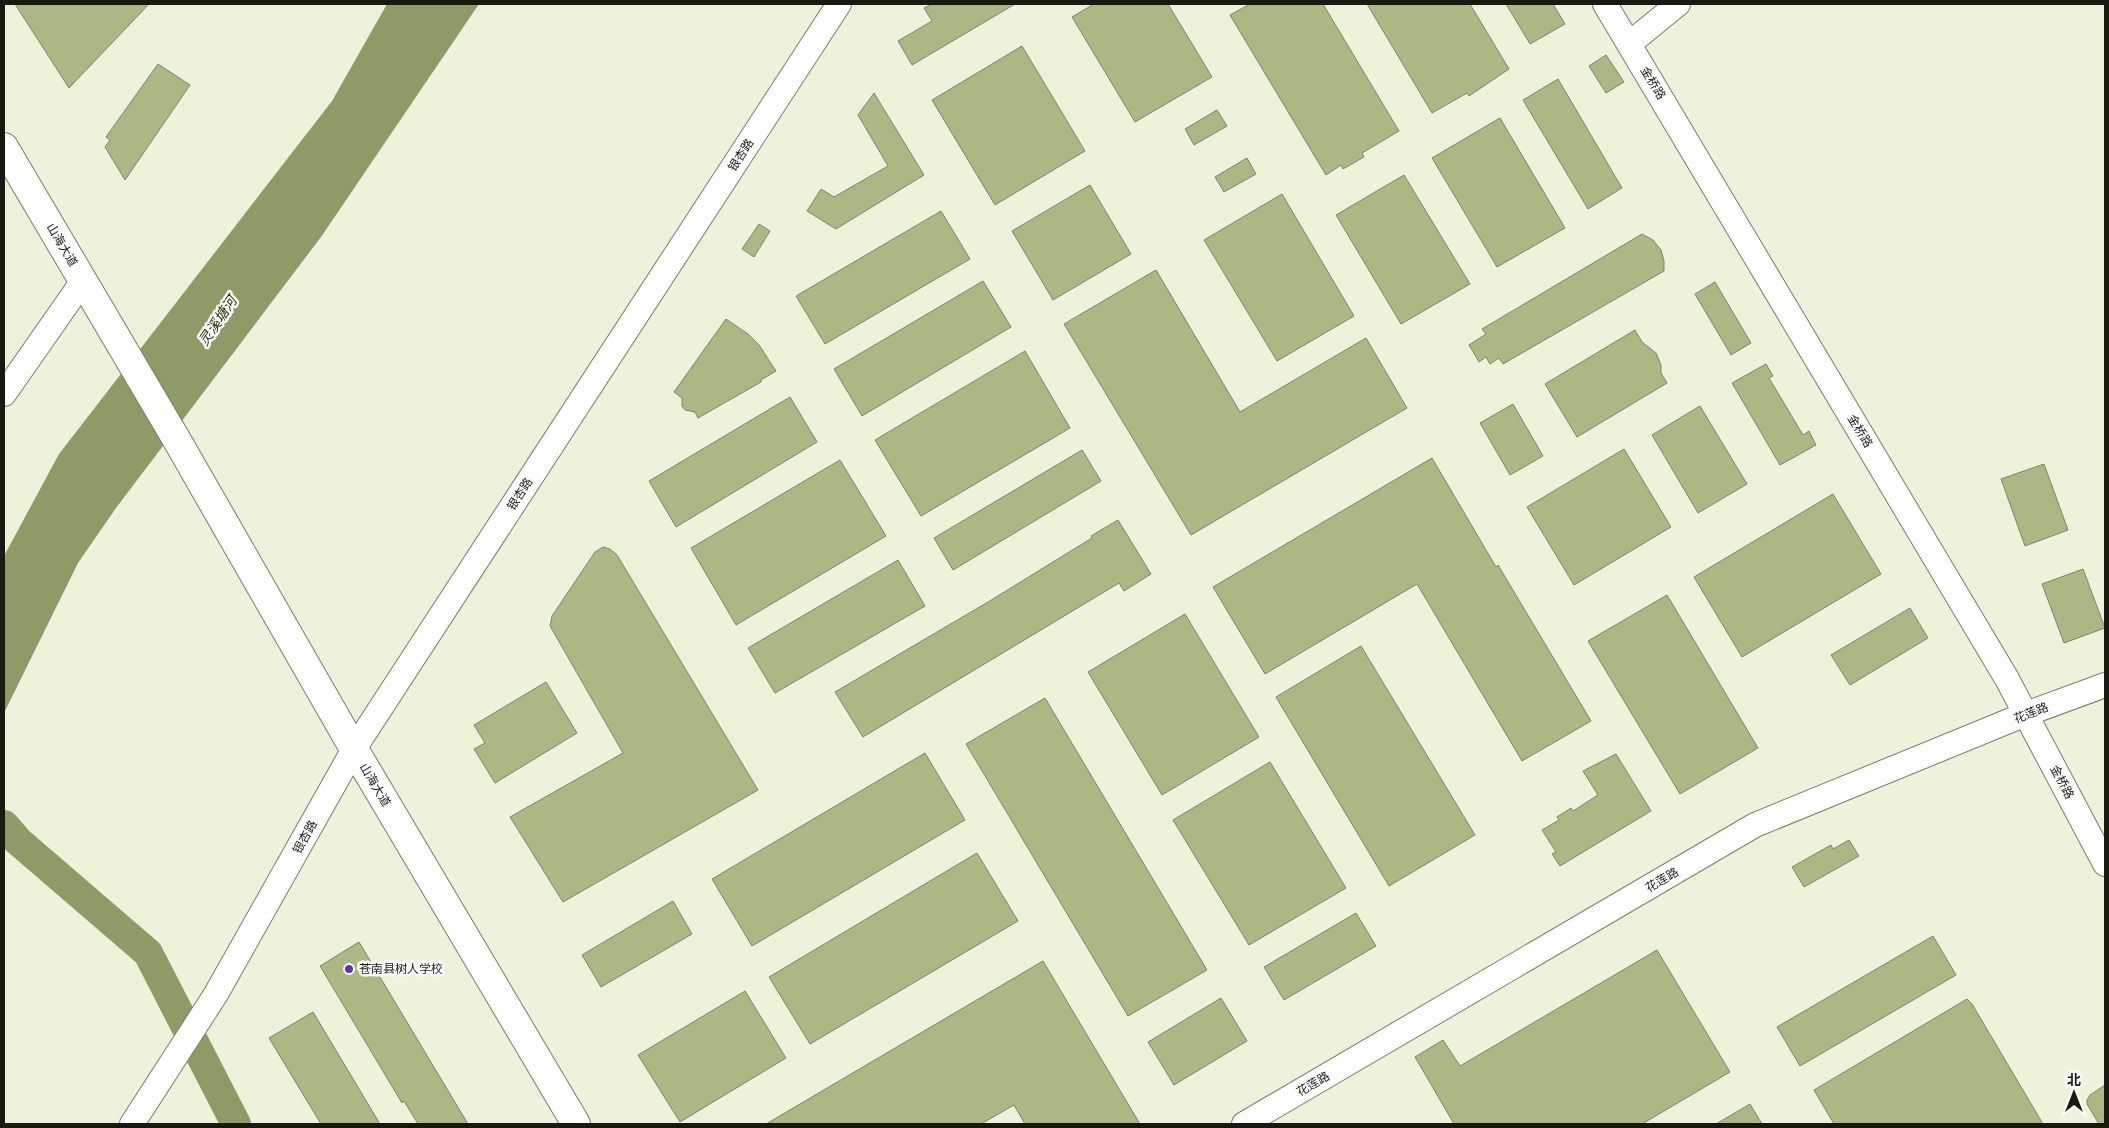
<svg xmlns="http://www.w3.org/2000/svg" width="2109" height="1128" font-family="'Fira Sans','Noto Sans SC',sans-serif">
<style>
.water{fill:#8f9b67}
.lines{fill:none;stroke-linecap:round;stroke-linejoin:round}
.river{stroke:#8f9b67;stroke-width:30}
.building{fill:#abb883;stroke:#7e836e}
.minor-casing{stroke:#787d68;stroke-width:26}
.major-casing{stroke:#787d68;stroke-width:30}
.minor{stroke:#fff;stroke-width:24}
.major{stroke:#fff;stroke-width:28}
.poi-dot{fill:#6632a9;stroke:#fff;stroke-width:2}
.labels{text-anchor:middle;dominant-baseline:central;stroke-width:5;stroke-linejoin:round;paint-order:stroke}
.street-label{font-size:12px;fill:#181a12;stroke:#fff}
.poi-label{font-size:12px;fill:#181a12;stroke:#fff;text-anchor:start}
.water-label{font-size:14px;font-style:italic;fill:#262d04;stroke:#fff}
</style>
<rect width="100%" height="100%" fill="#edf3db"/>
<polygon class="water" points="387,4 479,4 321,237 116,508 78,563 4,713 4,556 59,454 332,101"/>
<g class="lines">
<polyline class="river" points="4,825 18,841 148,953 236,1124"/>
</g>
<g class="building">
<polygon points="15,4 149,4 69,88"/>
<polygon points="932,4 1015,4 912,65 898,41 932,21 924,8"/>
<polygon points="1094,4 1168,4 1212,77 1135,122 1072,17"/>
<polygon points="1250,4 1323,4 1399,131 1362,153 1364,157 1343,169 1341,165 1326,175 1230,15"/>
<polygon points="1367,4 1470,4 1509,69 1469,96 1467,93 1432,113"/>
<polygon points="1506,4 1553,4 1565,24 1530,44"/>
<polygon points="1022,46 1085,151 995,205 932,100"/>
<polygon points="1606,55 1624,82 1606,93 1589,66"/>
<polygon points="158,64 190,85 125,180 105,147 110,140 106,137"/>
<polygon points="1558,79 1622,188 1588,209 1523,100"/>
<polygon points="874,93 924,175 836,229 807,211 821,189 834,197 888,166 858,115"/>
<polygon points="1217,110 1227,126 1194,145 1185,129"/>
<polygon points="1500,118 1565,228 1497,267 1432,158"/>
<polygon points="1247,158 1256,174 1224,192 1215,177"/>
<polygon points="1404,175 1470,284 1401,324 1336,215"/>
<polygon points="1090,185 1131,254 1053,300 1012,231"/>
<polygon points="1282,194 1354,316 1277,361 1204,240"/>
<polygon points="941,211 970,259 825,344 796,296"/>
<polygon points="759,224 770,231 754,257 742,249"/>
<polygon points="1642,234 1653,240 1661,250 1664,261 1664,271 1503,364 1499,358 1490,364 1486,357 1479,362 1469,345 1486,334 1482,329"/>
<polygon points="1156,270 1240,412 1366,338 1407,408 1191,535 1064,324"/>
<polygon points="983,281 1011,327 862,416 834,369"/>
<polygon points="1715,282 1751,343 1731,355 1695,294"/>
<polygon points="726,319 748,334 759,345 776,371 761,380 761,382 698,418 695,412 685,410 682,406 682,398 674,392"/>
<polygon points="1635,330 1642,342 1656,353 1661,365 1661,373 1667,383 1577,437 1545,384"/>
<polygon points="1025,351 1070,428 921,516 875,440"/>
<polygon points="1766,364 1773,376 1769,378 1803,435 1809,431 1816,445 1780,465 1732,383"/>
<polygon points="790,397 817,442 676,527 649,481"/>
<polygon points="1513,404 1543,456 1510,475 1480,423"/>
<polygon points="1700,406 1747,484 1698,513 1652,435"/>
<polygon points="1624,449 1671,527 1574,585 1527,507"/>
<polygon points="1082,450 1101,481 953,570 934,538"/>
<polygon points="1432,458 1496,567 1498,565 1591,721 1522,761 1417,584 1265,674 1213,587"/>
<polygon points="840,460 886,536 736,625 691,548"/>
<polygon points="2044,464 2068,530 2025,546 2001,479"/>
<polygon points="1833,494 1881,574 1742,657 1694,577"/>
<polygon points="1118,520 1151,574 1124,591 1119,583 863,737 835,692 988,602 1092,538 1091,536"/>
<polygon points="603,547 610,549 617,555 758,790 563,902 510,817 623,753 550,626 552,616 595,552"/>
<polygon points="898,560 925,606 775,693 748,648"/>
<polygon points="2083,569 2105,628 2064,643 2042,584"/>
<polygon points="1667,595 1758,748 1680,794 1588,641"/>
<polygon points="1910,608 1928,638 1850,685 1831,655"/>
<polygon points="1185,614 1259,737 1162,795 1088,672"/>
<polygon points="1361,646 1475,835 1389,886 1276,697"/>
<polygon points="546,682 577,733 495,783 474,749 485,743 474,725"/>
<polygon points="1045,698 1207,970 1128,1016 966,744"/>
<polygon points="925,753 965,820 752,946 712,879"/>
<polygon points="1616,754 1651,811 1560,866 1552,854 1556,852 1542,830 1559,820 1557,817 1571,808 1573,811 1598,795 1583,771"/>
<polygon points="1270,762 1346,888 1249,945 1173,820"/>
<polygon points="1849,840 1859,856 1804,887 1792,867 1831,845 1833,849"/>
<polygon points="977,853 1018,921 810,1044 769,977"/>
<polygon points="673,901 692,934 601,987 582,955"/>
<polygon points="1356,913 1376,946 1284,1000 1264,967"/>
<polygon points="1933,936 1956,975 1800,1066 1777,1027"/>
<polygon points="359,942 468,1124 418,1124 404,1101 402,1103 320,966"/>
<polygon points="1657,950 1730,1072 1642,1124 1454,1124 1415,1057 1443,1040 1460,1066"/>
<polygon points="1043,961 1140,1124 1025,1124 1014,1105 981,1124 766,1124"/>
<polygon points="745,991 786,1058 680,1122 638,1055"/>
<polygon points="1221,998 1247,1041 1174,1085 1148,1042"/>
<polygon points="1967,999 1972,1004 2043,1124 1834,1124 1814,1090"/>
<polygon points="313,1012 380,1124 321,1124 269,1038"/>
<polygon points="2105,1085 2105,1124 2099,1124 2087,1104 2087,1100 2090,1095"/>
<polygon points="1750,1104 1762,1124 1716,1124"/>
</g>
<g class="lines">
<g class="minor-casing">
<g id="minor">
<polyline points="1605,4 2007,679 2105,864"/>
<polyline points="1629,44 1678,4"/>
<polyline points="4,394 83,281"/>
<polyline points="132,1124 216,994 354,749 839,4"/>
<polyline points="1244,1124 1755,825 2026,714 2105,685"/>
</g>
</g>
<g class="major-casing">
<polyline id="major" points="4,147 178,442 354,749 576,1124"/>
</g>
<use href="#minor" class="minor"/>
<use href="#major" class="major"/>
</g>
<circle class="poi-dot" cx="349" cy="969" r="5"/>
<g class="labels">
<g class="street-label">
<text transform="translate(1653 83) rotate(59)">金桥路</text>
<text transform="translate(741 155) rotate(-57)">银杏路</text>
<text transform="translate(62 245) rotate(59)">山海大道</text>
<text transform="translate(1860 431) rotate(59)">金桥路</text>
<text transform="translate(520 494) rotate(-57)">银杏路</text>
<text transform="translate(2031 713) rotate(-21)">花莲路</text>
<text transform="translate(2062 782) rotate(62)">金桥路</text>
<text transform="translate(375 785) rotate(59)">山海大道</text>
<text transform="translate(305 837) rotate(-61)">银杏路</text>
<text transform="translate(1662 880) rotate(-30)">花莲路</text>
<text transform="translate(1313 1084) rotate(-30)">花莲路</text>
</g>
<g class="poi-label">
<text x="359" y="969">苍南县树人学校</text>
</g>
<g class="water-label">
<text transform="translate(218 321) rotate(-56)">灵溪塘河</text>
</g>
</g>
<rect width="2109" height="1128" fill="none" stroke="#181a12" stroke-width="10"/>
<g transform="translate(2074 1093)" stroke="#ffffff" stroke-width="4" paint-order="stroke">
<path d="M0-4L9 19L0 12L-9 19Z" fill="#181a12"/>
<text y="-8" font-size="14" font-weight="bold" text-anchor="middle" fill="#181a12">北</text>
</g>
</svg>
